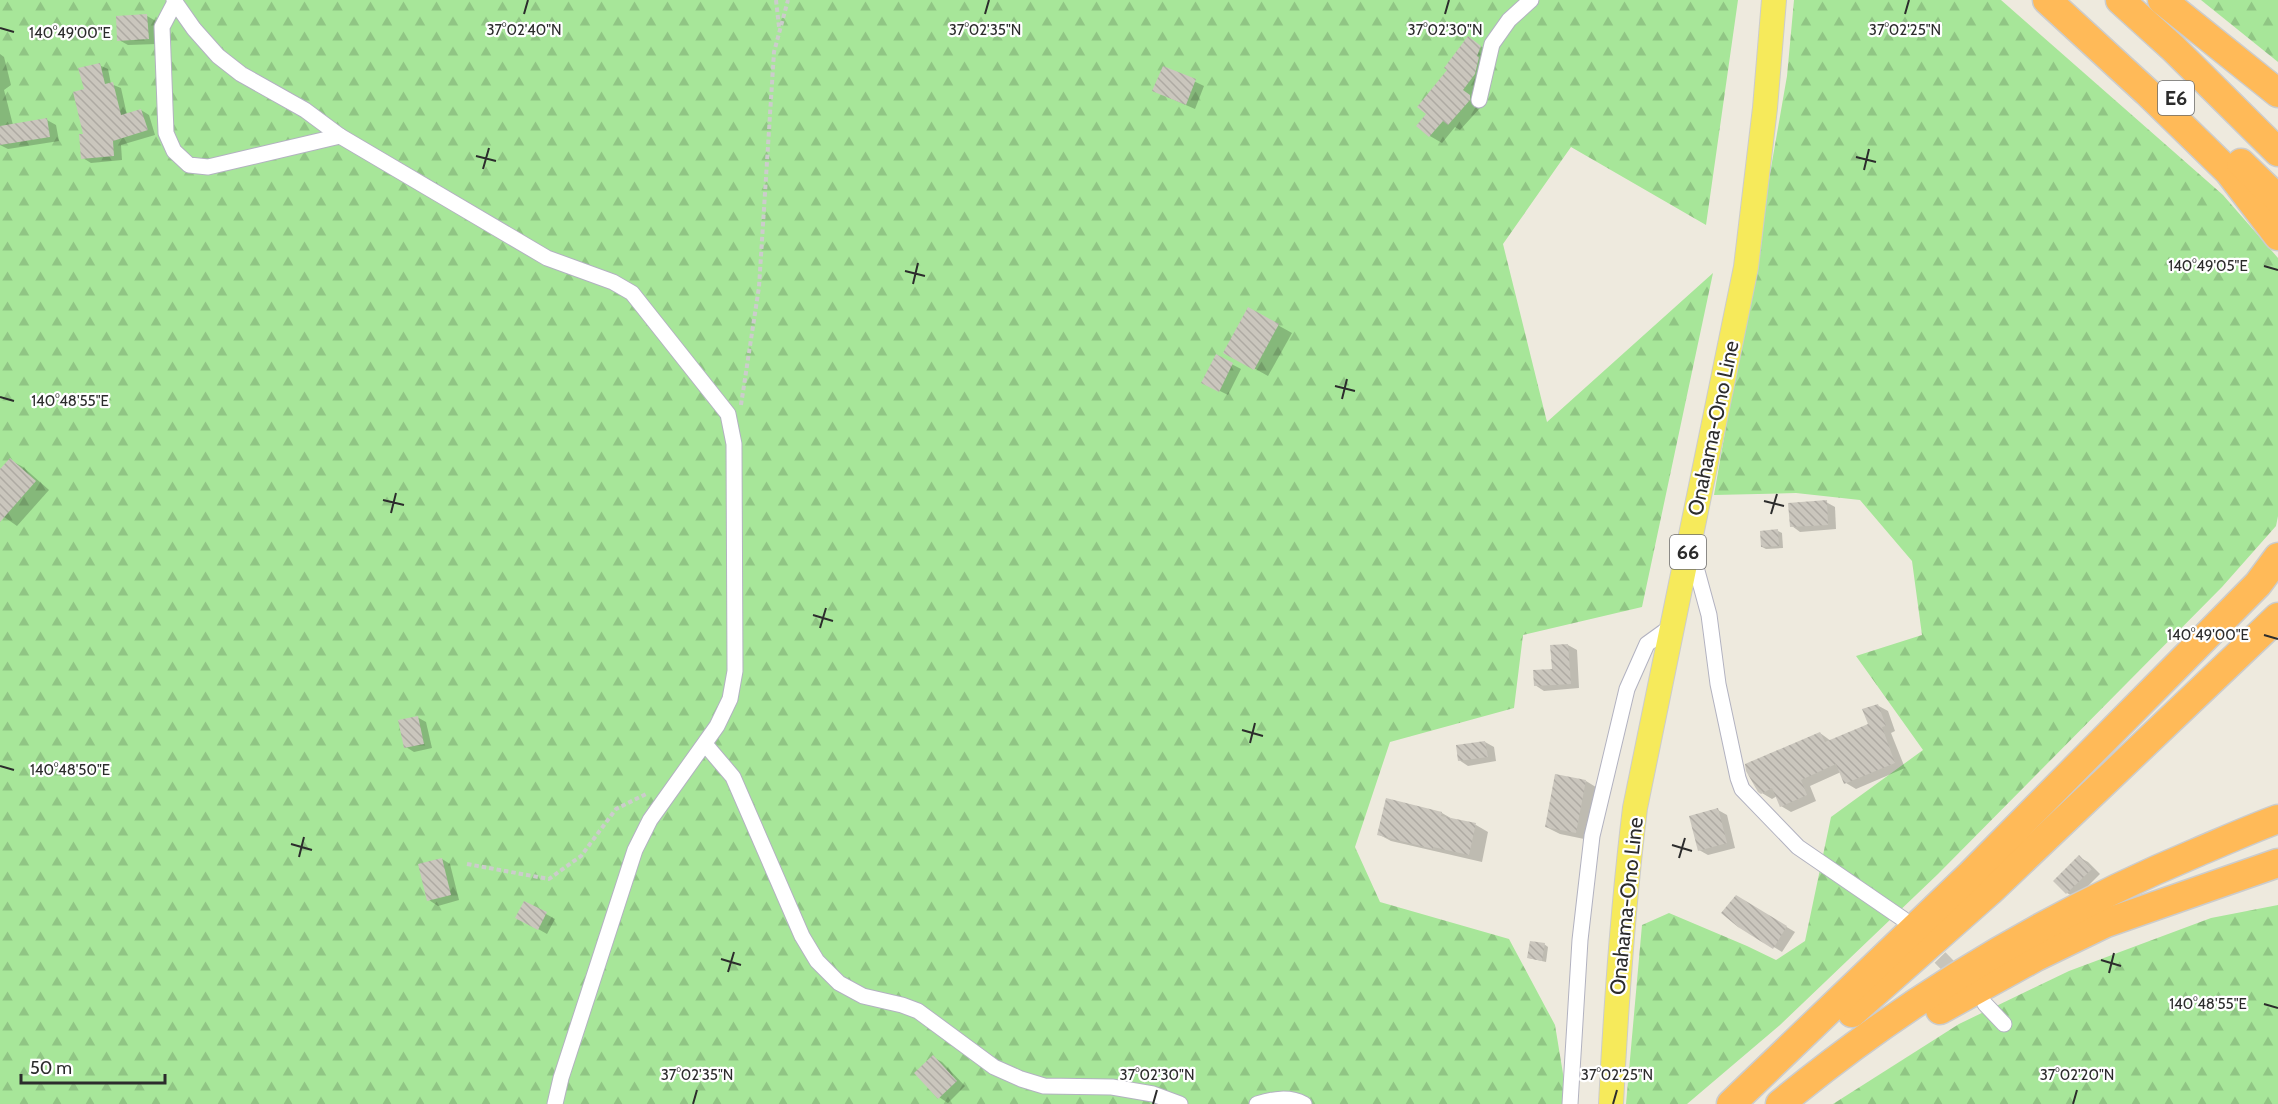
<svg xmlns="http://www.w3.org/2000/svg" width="2278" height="1104" font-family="Cabin,sans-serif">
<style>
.forest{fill:url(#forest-firs)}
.shadow{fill:#0003}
.building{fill:url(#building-back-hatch)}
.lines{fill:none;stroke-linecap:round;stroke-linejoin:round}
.street-tunnel{stroke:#c7c4ba;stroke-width:15;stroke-dasharray:15 8;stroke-linecap:butt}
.street-casing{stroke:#b2b2c0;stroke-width:17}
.primary-casing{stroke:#ccc;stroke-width:26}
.highway-casing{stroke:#ccc;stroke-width:31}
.path{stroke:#ccc;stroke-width:4;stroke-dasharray:4.5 3;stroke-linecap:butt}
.street{stroke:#fff;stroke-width:15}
.primary{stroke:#f6ea5b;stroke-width:24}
.highway{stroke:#ffba58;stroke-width:28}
.ticks{fill:none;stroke:#2c2c2c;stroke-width:2}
.labels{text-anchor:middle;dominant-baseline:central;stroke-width:4.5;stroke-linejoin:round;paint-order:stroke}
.shield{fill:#fff;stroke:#6b6b6b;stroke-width:1.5}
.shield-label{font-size:20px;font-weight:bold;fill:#2c2c2c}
.street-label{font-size:21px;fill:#2c2c2c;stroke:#fff}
.ticks-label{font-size:15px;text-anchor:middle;fill:#2c2c2c;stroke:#fff;stroke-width:4.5;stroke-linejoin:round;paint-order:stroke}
</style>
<defs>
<pattern id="forest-firs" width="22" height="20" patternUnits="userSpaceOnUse" patternTransform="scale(1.5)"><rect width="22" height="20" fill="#a7e699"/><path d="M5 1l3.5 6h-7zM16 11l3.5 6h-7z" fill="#90c584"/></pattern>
<pattern id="building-back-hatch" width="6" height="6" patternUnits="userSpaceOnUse" patternTransform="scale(1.5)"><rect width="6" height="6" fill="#cac6bd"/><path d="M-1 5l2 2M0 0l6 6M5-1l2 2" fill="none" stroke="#aeaaa3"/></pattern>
</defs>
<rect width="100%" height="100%" fill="#eeeade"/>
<g class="forest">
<polygon points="0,0 1738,0 1706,225 1571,147 1503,244 1547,422 1713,273 1642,607 1523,635 1514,708 1390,742 1355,847 1380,902 1509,939 1555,1025 1568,1104 0,1104"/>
<polygon points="1794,0 2001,0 2223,195 2278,258 2278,516 2276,526 2222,587 1938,874 1780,1025 1687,1104 1626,1104 1642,925 1669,913 1747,946 1776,960 1805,941 1831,817 1923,750 1856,656 1922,635 1912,561 1860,500 1796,493 1714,495 1787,76"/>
<polygon points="2201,0 2278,0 2278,62"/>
<polygon points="2278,905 2278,1104 1833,1104 1959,1024 2069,971 2211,918"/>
</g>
<g class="shadow">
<polygon points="147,16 156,21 157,44 128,45 119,40"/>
<polygon points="1468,38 1493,54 1481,107 1460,130 1455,127 1442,143 1430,136 1428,114 1450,70"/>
<polygon points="0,54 4,57 11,85 4,90 13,125 47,120 56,125 59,141 8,149 0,145"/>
<polygon points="99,65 108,69 111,84 121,88 127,115 141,110 149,115 155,135 121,145 122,160 91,163 83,158 86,90"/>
<polygon points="1164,67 1204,86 1195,109 1163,95"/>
<polygon points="1249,309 1292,333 1268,376 1225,352"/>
<polygon points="1216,356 1241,369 1228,395 1212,387"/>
<polygon points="10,460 23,467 49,490 17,526 0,514 0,471"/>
<polygon points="1826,502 1835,507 1836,529 1800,532 1792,526"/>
<polygon points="1778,531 1782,533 1783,548 1766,549 1762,547"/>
<polygon points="1568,645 1577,650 1579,688 1544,691 1535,685 1553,670"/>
<polygon points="1877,705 1888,711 1895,731 1891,733 1905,768 1856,789 1846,783 1841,772 1810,786 1816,801 1791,812 1781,806 1777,796 1772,799 1762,793 1820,733 1831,741 1870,725"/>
<polygon points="417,717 426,722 432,748 414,752 406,747"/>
<polygon points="1485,742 1494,747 1496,761 1468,766 1459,760"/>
<polygon points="1586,781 1599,789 1589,840 1560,834 1546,827"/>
<polygon points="1387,799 1442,813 1454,820 1476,825 1488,832 1482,862 1391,841 1378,834"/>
<polygon points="1718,810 1727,815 1735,848 1708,855 1699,850"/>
<polygon points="2079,857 2088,862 2100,874 2076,898 2067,893"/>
<polygon points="442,859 450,864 459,900 438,906 429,900"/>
<polygon points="1737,897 1795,932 1782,952 1739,926"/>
<polygon points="546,914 555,919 547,934 524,921"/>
<polygon points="1544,944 1548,947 1546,962 1529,958"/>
<polygon points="933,1057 942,1062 965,1086 948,1103 939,1097"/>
</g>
<g class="building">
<polygon points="147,14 149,39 117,41 116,16"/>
<polygon points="1468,36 1481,46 1477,56 1479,57 1475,74 1463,90 1470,95 1470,100 1448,125 1443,121 1429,137 1416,126 1426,114 1417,107 1447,70 1444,68"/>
<polygon points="100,63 105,84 113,82 121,115 141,109 148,130 113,141 114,156 81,159 79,134 83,134 73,92 84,89 78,68"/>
<polygon points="1163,66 1196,79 1186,105 1152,91"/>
<polygon points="47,118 50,137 0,145 0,126"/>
<polygon points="1248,307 1279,324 1254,370 1223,353"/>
<polygon points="1216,354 1233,363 1219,392 1201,383"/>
<polygon points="10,458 36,481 0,522 0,469"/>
<polygon points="1827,500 1828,525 1790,527 1788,503"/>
<polygon points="1778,529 1779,546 1761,547 1760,531"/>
<polygon points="1568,644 1571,684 1534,686 1533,670 1552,669 1550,645"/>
<polygon points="1878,704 1886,726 1882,727 1895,763 1844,784 1836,764 1801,780 1807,795 1780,807 1772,788 1761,794 1758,792 1746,771 1745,764 1820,732 1825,742 1868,724 1862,709"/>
<polygon points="418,716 424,744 404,748 398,720"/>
<polygon points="1485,741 1488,757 1458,761 1456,745"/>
<polygon points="1555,774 1586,780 1576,833 1545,827"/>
<polygon points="1386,798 1442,812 1441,816 1476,823 1469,855 1433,847 1433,849 1377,835"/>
<polygon points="1718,808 1727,843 1698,851 1689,816"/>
<polygon points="2079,855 2092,869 2066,894 2053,881"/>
<polygon points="442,858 451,895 427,901 418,864"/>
<polygon points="1736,895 1787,926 1773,949 1738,927 1721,913"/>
<polygon points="524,901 547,912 538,930 515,918"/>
<polygon points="1530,941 1545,943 1542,961 1527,958"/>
<polygon points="933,1055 957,1081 938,1099 914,1073"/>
</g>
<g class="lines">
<polyline class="street-tunnel" points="1924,941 1961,979"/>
<g class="street-casing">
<g id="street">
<polyline points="174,0 175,2 162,27 166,133 174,151 189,165 208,167 340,136 547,258 613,282 632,293 728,414 734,444 735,671 730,699 717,726 650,820 635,850 561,1078 555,1104"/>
<polyline points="175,2 194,29 218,56 241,74 305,110 340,136"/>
<polyline points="1479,100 1492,44 1509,20 1531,0"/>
<polyline points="1691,549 1709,615 1718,684 1738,778 1742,789 1798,847 1903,919"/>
<polyline points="705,744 733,777 802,936 817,961 839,983 863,996 902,1005 918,1011 994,1067 1021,1079 1044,1086 1112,1087 1153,1094 1180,1104"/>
<polyline points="1985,1004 2004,1024"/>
<path d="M1257,1104C1273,1099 1289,1096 1304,1104"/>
<polyline points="1570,1104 1580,940 1592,836 1627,689 1647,644 1672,626"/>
</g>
</g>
<g class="primary-casing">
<path id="primary" d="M1611,1104C1616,1005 1623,906 1635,808L1746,267L1765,108L1774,0"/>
</g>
<g class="highway-casing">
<g id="highway">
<polyline points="2047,0 2147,92 2229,172 2278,236"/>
<polyline points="2120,0 2173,48 2278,152"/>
<polyline points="2162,0 2278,93"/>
<polyline points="2241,163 2278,199"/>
<polyline points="1940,1010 2036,957 2106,923 2278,863"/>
<polyline points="1852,1013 1990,891 2278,617"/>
<polyline points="1731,1104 1971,874 2258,584 2278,557"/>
<path d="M1780,1104C1906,1000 2047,915 2198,852C2224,841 2251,829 2278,819"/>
</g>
</g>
<g class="path">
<polyline points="776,0 779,27"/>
<polyline points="741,405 759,287 774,52 788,0"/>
<polyline points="467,864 549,879 581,856 616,809 646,794"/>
</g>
<use href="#street" class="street"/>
<use href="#primary" class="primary"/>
<use href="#highway" class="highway"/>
</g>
<path class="ticks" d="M524,14L528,0M985,14L989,0M1445,14L1449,0M1905,14L1909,0M0,28L14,32M476,156L496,161M1856,157L1876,162M483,169L489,148M1864,170L1869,149M2264,266L2278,270M905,271L925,276M913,284L918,263M1335,386L1355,391M0,397L14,401M1342,399L1347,379M383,500L404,505M1764,501L1784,506M391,513L396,493M1771,514L1777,494M813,615L833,621M820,628L826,608M2264,635L2278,639M1242,730L1263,736M1250,743L1255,723M0,766L14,770M291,844L312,850M1672,845L1692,851M299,857L304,837M1679,858L1685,838M721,959L741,965M2101,960L2121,966M728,972L734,952M2109,973L2114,953M2264,1004L2278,1008M693,1104L697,1090M1153,1104L1157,1090M1613,1104L1617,1090M2073,1104L2077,1090"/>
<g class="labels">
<g class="shield">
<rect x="2158" y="81" width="36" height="34" rx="4.5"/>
<rect x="1670" y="535" width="36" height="34" rx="4.5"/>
</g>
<g class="shield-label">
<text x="2176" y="98">E6</text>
<text x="1688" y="552">66</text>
</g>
<g class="street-label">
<text transform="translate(1713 428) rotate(-78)">Onahama-Ono Line</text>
<text transform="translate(1626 906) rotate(-84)">Onahama-Ono Line</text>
</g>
</g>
<g class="ticks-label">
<text x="524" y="35">37°02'40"N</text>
<text x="985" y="35">37°02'35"N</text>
<text x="1445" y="35">37°02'30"N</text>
<text x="1905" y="35">37°02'25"N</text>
<text x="70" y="38">140°49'00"E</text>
<text x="2208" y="271">140°49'05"E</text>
<text x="70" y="406">140°48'55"E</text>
<text x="2208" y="640">140°49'00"E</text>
<text x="70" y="775">140°48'50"E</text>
<text x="2208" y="1009">140°48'55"E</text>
<text x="697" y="1080">37°02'35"N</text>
<text x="1157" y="1080">37°02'30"N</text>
<text x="1617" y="1080">37°02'25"N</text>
<text x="2077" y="1080">37°02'20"N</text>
</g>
<path d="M21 1074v9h144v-9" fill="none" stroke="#2c2c2c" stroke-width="3"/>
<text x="30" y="1074" font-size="18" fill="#2c2c2c" stroke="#ffffff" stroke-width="4.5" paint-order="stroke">50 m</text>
</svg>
